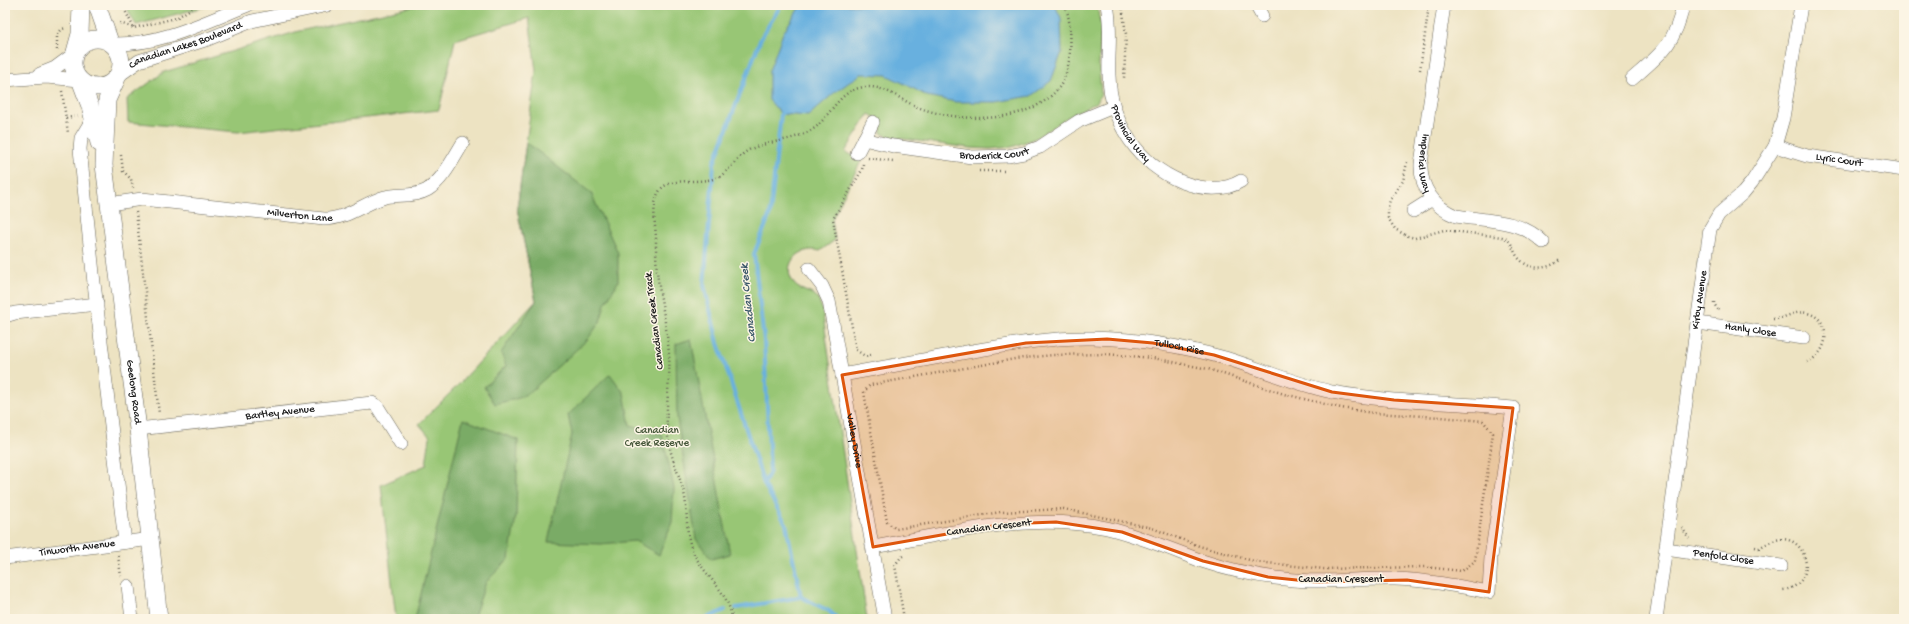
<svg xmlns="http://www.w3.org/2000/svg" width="1909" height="624" font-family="'Gochi Hand',sans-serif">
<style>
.green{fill:#98c675;stroke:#5a7148}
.forest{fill:#7aab66;stroke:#4b6441}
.water{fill:#67b0df;stroke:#42667e}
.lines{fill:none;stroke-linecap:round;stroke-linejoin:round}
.stream{stroke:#67b0df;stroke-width:4}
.minor-casing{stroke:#656256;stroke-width:14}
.major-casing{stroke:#656256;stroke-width:18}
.path{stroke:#656256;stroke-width:2.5;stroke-dasharray:1 3;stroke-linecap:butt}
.minor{stroke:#fff;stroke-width:13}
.major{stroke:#fff;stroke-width:17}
.marked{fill:#de560d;fill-opacity:0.2;stroke:#de560d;stroke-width:3;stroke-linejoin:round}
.labels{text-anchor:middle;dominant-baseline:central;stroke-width:3;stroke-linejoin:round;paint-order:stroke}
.street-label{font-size:11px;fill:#1c1c1c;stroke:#fcf5e5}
.park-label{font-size:11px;fill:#47583b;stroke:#fcf5e5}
.water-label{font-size:12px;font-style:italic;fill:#3a576a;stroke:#fcf5e5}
</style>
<rect width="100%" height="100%" fill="#fcf5e5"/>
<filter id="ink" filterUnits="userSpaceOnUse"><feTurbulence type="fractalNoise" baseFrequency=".025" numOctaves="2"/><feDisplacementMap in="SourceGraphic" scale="8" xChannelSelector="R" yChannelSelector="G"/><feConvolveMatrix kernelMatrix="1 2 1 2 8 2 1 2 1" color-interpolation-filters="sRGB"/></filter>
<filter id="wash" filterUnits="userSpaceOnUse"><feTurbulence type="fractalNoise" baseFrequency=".012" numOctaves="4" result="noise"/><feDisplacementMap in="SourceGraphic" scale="16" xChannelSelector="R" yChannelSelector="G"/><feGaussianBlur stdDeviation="0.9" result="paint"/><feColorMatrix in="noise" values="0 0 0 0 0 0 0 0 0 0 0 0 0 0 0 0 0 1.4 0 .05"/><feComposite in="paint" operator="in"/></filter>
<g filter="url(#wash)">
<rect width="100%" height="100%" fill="#ede3c2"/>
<g class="green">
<polygon points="125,5 211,5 136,25"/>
<path d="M420,5H1097L1101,27L1099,65L1101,93L1098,101L1094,104L1073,114L1036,138L1012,147L990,149L970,148L889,137L881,133V121L869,114L845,152L862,159L832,219L835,240L820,251C799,245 779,266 795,285C801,291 811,292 817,297L822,308L867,619H396L381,485L426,465L430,437L419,424L461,382L536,301L517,208L536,71L529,18L455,40L439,110L238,132L128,122L127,99L164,72L299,31Z"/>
</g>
<g class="forest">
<polygon points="526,142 591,193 618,253 618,282 605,304 600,322 587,340 530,392 519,398 495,404 484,387 506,366 501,353 536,301 517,208"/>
<polygon points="691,339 730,554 711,559 696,539 677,418 676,344"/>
<polygon points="610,374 624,393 630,425 662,434 674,488 672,522 659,555 635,541 601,544 548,542 572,434 568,415"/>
<polygon points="463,419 518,440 516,516 509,559 486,582 473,619 415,619"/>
</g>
<polygon class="water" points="801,5 1055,5 1061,18 1062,52 1051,81 1031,96 996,102 956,102 927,96 907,85 886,75 861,74 834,93 808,116 781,114 769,100 769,71 783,33"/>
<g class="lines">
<g class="stream">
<polyline points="784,111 781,114 770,214 754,254 764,340 770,471 764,484 786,524 801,597 829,611 838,619"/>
<polyline points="764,484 718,343 704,285 714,163 761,38 781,5"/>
<polyline points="736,608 801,597"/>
<polyline points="705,619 725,610"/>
</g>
</g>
</g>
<g filter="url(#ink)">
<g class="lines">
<g class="minor-casing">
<g id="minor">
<path id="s1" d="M1107,5C1112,29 1108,51 1109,75C1110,122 1138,164 1182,182C1201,189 1223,192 1241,181"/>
<polyline points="1256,5 1262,16"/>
<path id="s2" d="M1444,5L1421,164C1420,188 1435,208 1456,216C1486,221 1520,219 1543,242"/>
<path d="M111,44C159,46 205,22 248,5"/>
<polyline points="40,74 55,68 74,54"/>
<path id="s3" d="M118,76L139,61L208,39L252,21L328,5"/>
<path d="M1632,79C1660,55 1676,43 1683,5"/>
<polyline points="5,80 46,77 80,80"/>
<polyline points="93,118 81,138 80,149 94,283 125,542"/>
<path id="s4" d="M864,139L893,146L972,157L1008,156L1024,153L1040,147L1079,121L1113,107"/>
<path id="s5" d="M1775,146L1807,156L1904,170"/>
<polyline points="857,153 873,122"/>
<path id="s6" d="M109,204L142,199L324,219C347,219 364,203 385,197C399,194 415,197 427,190C443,180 453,159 463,143"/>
<polyline points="1413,211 1432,199"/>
<path id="s7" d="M809,269L822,286L829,301L885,619"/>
<polyline points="5,316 15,313 97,304"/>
<path id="s8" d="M1698,323L1804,338"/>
<path id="s9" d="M842,375C884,367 925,360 967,352C1008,345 1050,337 1093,338C1137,339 1182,346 1225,358C1261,369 1295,384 1332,392C1391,403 1453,402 1513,408L1491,557L1489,592C1458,586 1427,580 1395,579C1358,578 1322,584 1285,579C1257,576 1229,570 1202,561C1170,549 1140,536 1107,528C1029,512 950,533 873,547"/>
<path id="s10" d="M138,429L372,403L377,406L401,444"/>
<path id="s11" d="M1666,549L1781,566"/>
<path id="s12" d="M5,558L151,539"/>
<polyline points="128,586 132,619"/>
<path id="s13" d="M1656,619L1710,229L1719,214L1743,193L1752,182L1775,146L1783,118L1801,5"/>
</g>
</g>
<g class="major-casing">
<g id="major">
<polyline points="97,5 110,42"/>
<circle cx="97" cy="63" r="24"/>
<polyline points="75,52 80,34 81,5"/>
<path id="s14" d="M117,78L107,100L104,165L138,429L159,619"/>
<polyline points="81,82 90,106 99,143"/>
</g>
</g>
<g class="path">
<polyline points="122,5 134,28"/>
<polyline points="1122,5 1126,34 1124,78"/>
<polyline points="120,23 134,28 176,18 197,5"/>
<polyline points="57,50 57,35 62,29 66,28"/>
<polyline points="1420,70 1429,5"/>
<polyline points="62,91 68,133"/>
<polyline points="66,118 78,116"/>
<polyline points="121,155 123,171 131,179 133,188"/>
<polyline points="868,158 893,161"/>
<path d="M1407,162L1403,181L1390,200L1388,207V218L1395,229L1407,236L1415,238L1444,230L1502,237C1513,241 1511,247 1517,256C1528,272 1549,270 1561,259"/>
<polyline points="863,164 862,170 833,219 856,350 865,356 871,355"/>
<polyline points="979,171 1006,171"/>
<polyline points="136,212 159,414"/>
<polyline points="1714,302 1714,304 1720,312"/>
<path d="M1773,319C1785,319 1795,310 1807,313C1833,319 1830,353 1807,362"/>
<polygon points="1106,354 1153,358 1208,369 1284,394 1341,408 1373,413 1441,417 1483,421 1493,433 1475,561 1462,571 1425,567 1324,569 1257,562 1199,546 1152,528 1064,509 1001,512 896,529 887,522 864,392 870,385 1015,359 1053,355"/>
<polyline points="1682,528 1689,538"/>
<path d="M1755,547L1759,548C1764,545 1770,542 1776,540C1808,532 1820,585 1783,590"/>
<polyline points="118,556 121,576"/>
<polyline points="903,556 901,557 895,565 904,619"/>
<path d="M732,619C729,591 704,576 693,552C684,532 689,509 683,489C678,471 670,456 668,437C664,410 671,381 669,354C667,326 660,299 657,271C656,260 656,248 656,237C655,222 651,201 661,189C672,176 703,185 718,177C731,171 737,155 751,149C771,140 798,141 816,127C830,115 839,93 859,88C884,82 901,102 923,109C963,123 1033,124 1060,86C1073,68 1073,25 1065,5"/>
</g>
<use href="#minor" class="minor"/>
<use href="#major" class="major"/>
</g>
</g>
<path class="marked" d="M1107,339L1153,343L1214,355L1332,392L1394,400L1513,408L1489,592L1407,580L1316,582L1268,577L1203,561L1122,532L1056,522L1004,524L873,547L842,375L1026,343Z"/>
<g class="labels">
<g class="street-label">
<text stroke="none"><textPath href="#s3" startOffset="75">Canadian Lakes Boulevard</textPath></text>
<text stroke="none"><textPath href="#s1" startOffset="134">Provincial Way</textPath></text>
<text stroke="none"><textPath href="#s4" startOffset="132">Broderick Court</textPath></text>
<text stroke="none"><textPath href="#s5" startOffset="66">Lyric Court</textPath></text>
<text stroke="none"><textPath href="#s2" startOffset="160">Imperial Way</textPath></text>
<text stroke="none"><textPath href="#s6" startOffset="192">Milverton Lane</textPath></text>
<text stroke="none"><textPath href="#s13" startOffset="322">Kirby Avenue</textPath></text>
<text transform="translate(655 321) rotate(-97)">Canadian Creek Track</text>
<text stroke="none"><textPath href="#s8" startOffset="53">Hanly Close</textPath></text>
<text stroke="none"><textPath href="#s9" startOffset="341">Tulloch Rise</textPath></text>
<text stroke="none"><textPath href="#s14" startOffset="318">Geelong Road</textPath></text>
<text stroke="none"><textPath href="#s10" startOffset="143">Bartley Avenue</textPath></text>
<text stroke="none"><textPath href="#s7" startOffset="180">Valley Drive</textPath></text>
<text transform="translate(989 528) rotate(-7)">Canadian Crescent</text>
<text stroke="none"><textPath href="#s12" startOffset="73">Tinworth Avenue</textPath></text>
<text stroke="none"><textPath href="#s11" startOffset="58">Penfold Close</textPath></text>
<text x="1341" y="580">Canadian Crescent</text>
</g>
<g class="park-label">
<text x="657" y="431">Canadian<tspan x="657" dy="13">Creek Reserve</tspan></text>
</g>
<g class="water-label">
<text transform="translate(749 303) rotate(-96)">Canadian Creek</text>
</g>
</g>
<rect width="1909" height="624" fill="none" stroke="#fcf5e5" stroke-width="20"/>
</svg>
